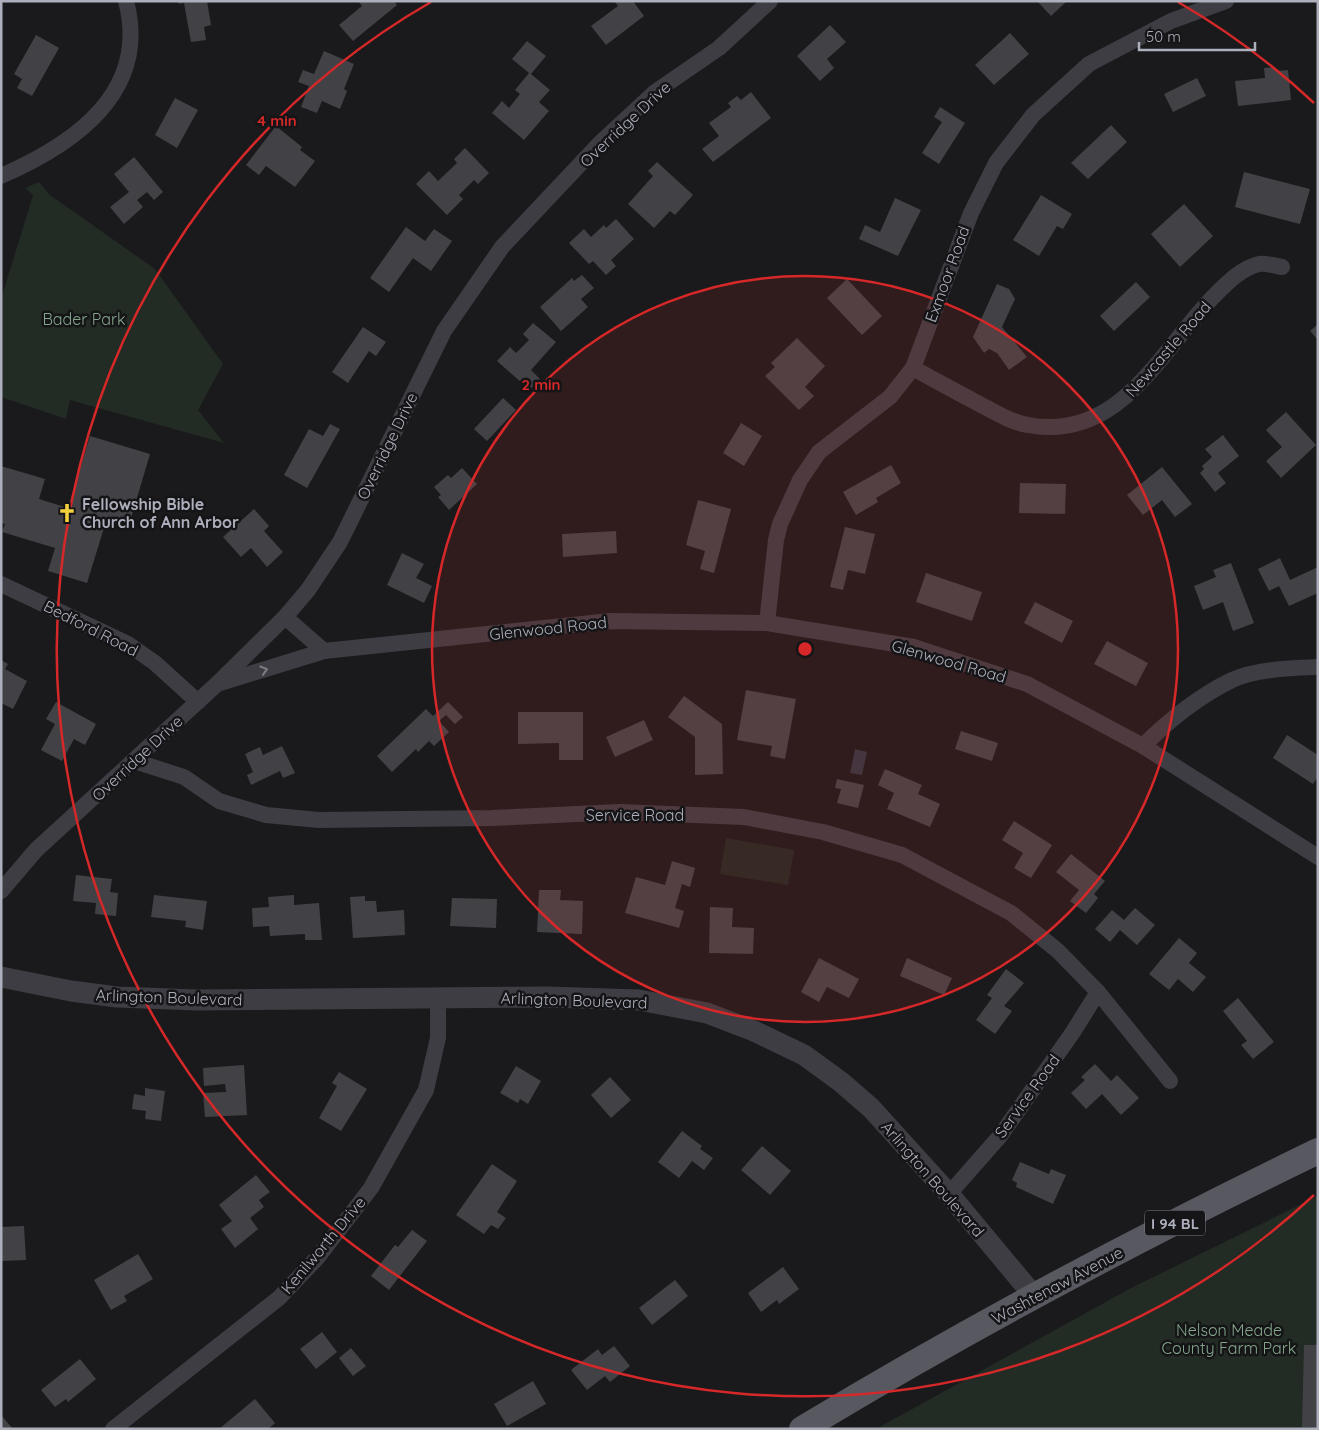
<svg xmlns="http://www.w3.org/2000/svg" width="1319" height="1430" font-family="Quicksand,sans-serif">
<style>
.green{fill:#222b24}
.water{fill:#303741}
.building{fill:#424246}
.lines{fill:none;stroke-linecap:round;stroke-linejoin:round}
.minor{stroke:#3d3d43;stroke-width:16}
.tertiary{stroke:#3d3d43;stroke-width:21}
.primary{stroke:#575860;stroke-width:26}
.oneway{stroke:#7b7c86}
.ring{fill:none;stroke:#d62828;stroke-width:2.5}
.labels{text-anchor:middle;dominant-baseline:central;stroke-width:5;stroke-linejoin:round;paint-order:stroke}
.shield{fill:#151517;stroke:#7f818a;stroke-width:1}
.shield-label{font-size:15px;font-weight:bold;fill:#adafbc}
.street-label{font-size:16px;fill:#adafbc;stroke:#151517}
.park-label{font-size:16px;fill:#84a78b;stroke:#151517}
.poi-label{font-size:16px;font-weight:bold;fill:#adafbc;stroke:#151517;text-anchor:start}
.centre{fill:#d62828;stroke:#151517;stroke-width:2.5}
.ring-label{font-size:15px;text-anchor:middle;font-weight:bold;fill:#d62828;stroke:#151517;stroke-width:5;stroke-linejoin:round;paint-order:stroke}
</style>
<rect width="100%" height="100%" fill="#1a1a1c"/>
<g class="green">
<polygon points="39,182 50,195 155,269 223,364 198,410 224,443 70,400 66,419 1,397 1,299 33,195 25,188"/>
<polygon points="726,838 794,850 788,885 720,874"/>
<polygon points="1318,1196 1318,1429 876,1429 1131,1288"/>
</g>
<polygon class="water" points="855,749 867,752 862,775 850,773"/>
<g class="building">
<polygon points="178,1 207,1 211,25 204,27 206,40 191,42 184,3 179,4"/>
<polygon points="358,1 394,1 397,5 353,41 339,25 362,6"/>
<polygon points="614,1 633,1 644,16 606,45 591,26 618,6"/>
<polygon points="1037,1 1067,1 1051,16"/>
<polygon points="830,25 846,42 827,59 834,68 820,81 797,56"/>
<polygon points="1010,33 1029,54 994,85 975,65"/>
<polygon points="36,35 59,48 32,96 17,88 22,79 14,74"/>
<polygon points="527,41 546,56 531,74 550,90 539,102 549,111 524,140 492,113 502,101 509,108 520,94 515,90 529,73 512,59"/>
<polygon points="324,51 354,64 344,89 347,91 340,109 322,101 317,113 301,107 309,86 298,82 303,70 314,74"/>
<polygon points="1275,67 1276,71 1288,70 1291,100 1238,106 1235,81 1265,78 1264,68"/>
<polygon points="1197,78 1206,96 1173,112 1164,94"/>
<polygon points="751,92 771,118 713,162 702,149 719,136 709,123 731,107 728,103 737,96 741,100"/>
<polygon points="175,98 198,110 177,148 155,135"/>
<polygon points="940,107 965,123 939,164 922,153 942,122 934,117"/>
<polygon points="1111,125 1127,142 1088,179 1071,163"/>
<polygon points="276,126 302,147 300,150 315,161 295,187 266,166 259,175 246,165"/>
<polygon points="465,148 489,173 478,184 474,180 459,195 463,199 447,215 416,184 429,171 438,181 457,163 454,159"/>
<polygon points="134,157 163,192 154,200 147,192 137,200 143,207 124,224 110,207 129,192 114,174"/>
<polygon points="657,162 693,195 675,215 670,211 654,228 628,204 653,176 648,171"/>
<polygon points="1244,172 1310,189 1300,224 1235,207"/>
<polygon points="1041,195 1072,214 1063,229 1057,226 1039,256 1013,240"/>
<polygon points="895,198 921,210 898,256 859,239 865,225 880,232"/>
<polygon points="1184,204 1213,236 1180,267 1151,234"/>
<polygon points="616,219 634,239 611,260 616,266 606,275 593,261 589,264 569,243 584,229 591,237 604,225 606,228"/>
<polygon points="406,227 425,241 434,229 452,241 431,271 413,258 389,292 370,278"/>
<polygon points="582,275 594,288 581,299 588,307 561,331 540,307 572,278 574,281"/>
<polygon points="847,279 882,316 862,335 827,298"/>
<polygon points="1136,282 1150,297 1114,331 1100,316"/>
<polygon points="997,284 1009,289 1015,299 1002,327 1027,357 1009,370 997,353 989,349 984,353 973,337"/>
<polygon points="533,323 556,342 531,370 540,379 530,390 497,361 510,347 516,353 529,340 523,334"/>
<polygon points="1318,324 1318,340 1310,331"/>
<polygon points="363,327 386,342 376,356 369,351 348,383 332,372"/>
<polygon points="797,338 825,366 805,387 814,396 799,410 765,376 775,367 771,363"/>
<polygon points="503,398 516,410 487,441 474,429"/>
<polygon points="1286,412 1316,445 1281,478 1266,461 1282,447 1266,430"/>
<polygon points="741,423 762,436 744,466 723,453"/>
<polygon points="330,424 340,429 307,488 284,475 309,429 323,436"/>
<polygon points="1223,435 1239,456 1218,473 1226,483 1215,492 1200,473 1204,469 1202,466 1212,457 1205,449"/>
<polygon points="90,436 150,454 129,525 107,518 87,583 48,571 55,548 2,532 5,524 1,523 1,466 45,479 39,499 68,508"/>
<polygon points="891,465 901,483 876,498 878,502 856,515 843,492"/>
<polygon points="1162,467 1192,504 1175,517 1162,500 1143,515 1127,495"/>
<polygon points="462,468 477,484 449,510 438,497 441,495 434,487 448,475 451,478"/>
<polygon points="1020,483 1066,484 1065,514 1019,513"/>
<polygon points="698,500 731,509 714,573 700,569 705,551 686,545"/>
<polygon points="254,509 269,526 264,531 283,552 267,567 251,548 241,557 223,537"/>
<polygon points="845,527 875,534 865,574 848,570 843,590 830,587"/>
<polygon points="616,531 617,553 563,557 562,534"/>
<polygon points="402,553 424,564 416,578 432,586 424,603 387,585"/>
<polygon points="1280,558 1290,580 1318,567 1318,593 1289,606 1279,586 1269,591 1258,569"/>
<polygon points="1231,563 1254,623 1233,631 1223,602 1203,610 1194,586 1216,577 1213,570"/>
<polygon points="926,573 982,592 972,621 916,602"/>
<polygon points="1035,602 1073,621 1062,643 1024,623"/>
<polygon points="1107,641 1148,663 1136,686 1094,664"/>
<polygon points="1,660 8,664 5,669 27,681 13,709 1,703"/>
<polygon points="746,690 796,699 785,759 770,756 772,746 737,740"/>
<polygon points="684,696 722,724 723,774 695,775 695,737 668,717"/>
<polygon points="56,702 96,724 85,745 74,739 62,761 41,750 55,724 46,719"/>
<polygon points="448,702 463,717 455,724 446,715 439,721 449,732 434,746 429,741 418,752 416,749 392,772 377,756 426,709 433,716"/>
<polygon points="518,712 583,712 583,760 559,760 559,743 518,744"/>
<polygon points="644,720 653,740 615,757 606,737"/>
<polygon points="961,731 998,743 992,761 955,749"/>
<polygon points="1287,735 1318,755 1318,777 1313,784 1273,758"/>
<polygon points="282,746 295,773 283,778 280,771 251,785 247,775 253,772 245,754 260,747 263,755"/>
<polygon points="885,769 922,785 918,794 940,804 930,827 887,809 894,793 878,785"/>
<polygon points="837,779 864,785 858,808 837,803 841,789 835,788"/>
<polygon points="1014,821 1052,845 1031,878 1014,868 1023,853 1002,840"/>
<polygon points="1071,854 1105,881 1094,894 1098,898 1086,913 1070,901 1079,890 1056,872"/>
<polygon points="672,861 695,868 690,887 682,884 675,908 684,911 679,928 625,913 636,877 665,885"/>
<polygon points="76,875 112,879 110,892 118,893 116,916 95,914 96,903 73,901"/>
<polygon points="539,890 561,890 560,900 583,901 582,934 537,932"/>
<polygon points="154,895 207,901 203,930 185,927 186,921 151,917"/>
<polygon points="294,895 294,905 319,903 322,940 305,940 305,934 270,936 269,926 253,927 252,908 269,907 268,897"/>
<polygon points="365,896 365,901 376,901 377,912 404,910 405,935 353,938 350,897"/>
<polygon points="452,898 497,899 496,928 450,926"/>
<polygon points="710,907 733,908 732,927 754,928 753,954 709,953"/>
<polygon points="1135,908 1155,925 1137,945 1120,930 1110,942 1095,929 1112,910 1124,920"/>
<polygon points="1179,938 1197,953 1189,963 1206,977 1193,992 1178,979 1169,990 1149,974"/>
<polygon points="819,958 859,979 849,998 827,987 819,1002 801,992"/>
<polygon points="907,958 952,978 944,995 900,976"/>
<polygon points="1006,969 1024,983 1004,1006 1012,1011 995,1034 976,1020 992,998 987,995"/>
<polygon points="1238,998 1274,1042 1253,1059 1241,1045 1247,1041 1223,1011"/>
<polygon points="1095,1064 1111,1081 1117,1075 1139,1098 1121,1115 1102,1094 1086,1109 1071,1093 1085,1080 1081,1077"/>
<polygon points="244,1065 247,1115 205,1117 203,1093 226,1092 225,1084 204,1086 203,1068"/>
<polygon points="516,1066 541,1081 528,1104 520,1099 518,1103 500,1093"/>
<polygon points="339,1072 367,1089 341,1131 319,1118 337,1086 332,1083"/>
<polygon points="610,1077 631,1100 611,1118 591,1095"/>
<polygon points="145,1088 165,1091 161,1121 145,1119 146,1111 132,1109 134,1094 145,1096"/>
<polygon points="682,1131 702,1146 700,1149 713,1158 704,1170 692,1161 679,1178 658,1162"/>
<polygon points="762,1146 791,1171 770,1195 741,1170"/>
<polygon points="1020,1162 1049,1174 1051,1169 1066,1175 1053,1204 1016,1187 1017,1183 1012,1180"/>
<polygon points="492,1164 517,1181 497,1212 506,1218 498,1229 491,1225 484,1234 456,1215"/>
<polygon points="256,1175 270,1192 259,1200 264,1207 250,1218 258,1229 235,1248 221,1229 232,1221 219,1205"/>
<polygon points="24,1226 26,1260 2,1261 1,1227"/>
<polygon points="412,1230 427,1241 389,1290 371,1276 395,1245 398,1247"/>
<polygon points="138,1254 153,1279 124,1296 127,1301 111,1310 94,1280"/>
<polygon points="783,1267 799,1289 779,1304 777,1300 761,1312 748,1293"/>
<polygon points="675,1280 688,1296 652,1325 639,1308"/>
<polygon points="322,1332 337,1352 316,1369 300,1349"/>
<polygon points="1304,1345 1318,1345 1318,1428 1302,1427"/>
<polygon points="614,1346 630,1366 610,1382 605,1376 587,1390 571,1370 598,1349 602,1355"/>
<polygon points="351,1348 366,1366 353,1376 339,1358"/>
<polygon points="80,1359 96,1379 68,1402 66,1399 55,1407 41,1390"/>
<polygon points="533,1381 546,1404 507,1426 494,1404"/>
<polygon points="255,1399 275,1423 268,1429 219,1429"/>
<polygon points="1,1415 13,1429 1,1429"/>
</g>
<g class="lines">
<g class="minor">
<path d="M1,176C75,144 150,92 126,1"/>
<path d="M913,368C936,381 959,393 983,406C997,413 1012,423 1028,425C1119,442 1160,352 1213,297C1226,284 1241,268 1259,264C1266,263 1275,266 1282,267"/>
<polyline points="1,584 128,644 155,663 198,702"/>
<polyline points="285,617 324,651"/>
<polyline points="767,623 776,540 780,524 800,480 819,452 890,397 913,368 971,213 996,163 1033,115 1089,64 1171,21 1226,1"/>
<polyline points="220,683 324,651 610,621 767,623 914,647 1027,684 1143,746 1318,857"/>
<path d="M1143,746C1168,721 1198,697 1230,681C1253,669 1292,668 1318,667"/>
<polyline points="134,761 184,777 219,801 266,815 319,820 492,818 620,812 744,817 823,832 902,855 1011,913 1058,951 1098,992 1170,1081"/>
<polyline points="1,891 36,850 217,684 285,617 308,590 340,542 444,331 502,247 601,142 655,92 719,48 770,1"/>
<polyline points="949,1194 1000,1136 1073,1032 1098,992"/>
<polyline points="113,1429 279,1298 318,1257 371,1188 426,1090 438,1038 438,999"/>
</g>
<polyline class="tertiary" points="1,977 71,991 117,997 197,1000 548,997 639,1000 707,1013 754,1031 804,1055 841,1082 871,1108 949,1194 1034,1296"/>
<path class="primary" d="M802,1429C969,1328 1142,1236 1318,1151"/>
</g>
<defs><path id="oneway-chevron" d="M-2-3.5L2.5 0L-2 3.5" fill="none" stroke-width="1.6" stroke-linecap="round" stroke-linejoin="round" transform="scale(1.25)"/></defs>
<use class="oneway" href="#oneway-chevron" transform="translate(264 670) rotate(-17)"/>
<circle cx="805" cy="649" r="373" fill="#d62828" fill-opacity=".12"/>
<g class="ring">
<circle cx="805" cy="649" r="373"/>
<path d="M1314 1195A747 747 0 1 1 431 2M1178 2A747 747 0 0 1 1314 103"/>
</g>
<defs>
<g id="church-bare" transform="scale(1.5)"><path d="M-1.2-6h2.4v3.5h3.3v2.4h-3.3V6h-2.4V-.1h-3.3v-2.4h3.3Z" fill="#f2d13c" stroke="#151517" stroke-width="2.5" paint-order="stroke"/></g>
</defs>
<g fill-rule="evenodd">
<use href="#church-bare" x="67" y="513"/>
</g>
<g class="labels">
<rect class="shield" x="1145" y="1210.5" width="60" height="25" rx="4"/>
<g class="shield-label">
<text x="1175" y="1223">I 94 BL</text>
</g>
<g class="street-label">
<text transform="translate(625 124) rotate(-43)">Overridge Drive</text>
<text transform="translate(947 274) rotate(-70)">Exmoor Road</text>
<text transform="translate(1168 349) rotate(-49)">Newcastle Road</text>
<text transform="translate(387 446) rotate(-64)">Overridge Drive</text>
<text transform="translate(91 628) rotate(27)">Bedford Road</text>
<text transform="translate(548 628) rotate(-6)">Glenwood Road</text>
<text transform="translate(949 661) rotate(16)">Glenwood Road</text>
<text transform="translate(137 758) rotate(-43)">Overridge Drive</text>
<text x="635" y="815">Service Road</text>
<text transform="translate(169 997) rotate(2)">Arlington Boulevard</text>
<text transform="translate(574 1000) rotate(2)">Arlington Boulevard</text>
<text transform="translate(1027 1096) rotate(-54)">Service Road</text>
<text transform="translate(933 1179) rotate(49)">Arlington Boulevard</text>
<text transform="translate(323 1245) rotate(-50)">Kenilworth Drive</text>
<text transform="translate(1057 1285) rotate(-28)">Washtenaw Avenue</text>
</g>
<g class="park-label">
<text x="84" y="319">Bader Park</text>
<text x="1229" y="1330">Nelson Meade<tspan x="1229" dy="18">County Farm Park</tspan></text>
</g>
<g class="poi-label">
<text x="82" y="504">Fellowship Bible<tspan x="82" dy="18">Church of Ann Arbor</tspan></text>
</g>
</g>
<circle cx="805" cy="649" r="8" class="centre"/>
<g class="ring-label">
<text x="277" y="126">4 min</text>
<text x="541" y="390">2 min</text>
</g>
<rect width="1319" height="1430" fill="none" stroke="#adafbc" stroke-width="5"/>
<path d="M1139 42v8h116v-8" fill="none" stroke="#adafbc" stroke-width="2.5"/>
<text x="1146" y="42" font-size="15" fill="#adafbc" stroke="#151517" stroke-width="4" paint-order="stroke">50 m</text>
</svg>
